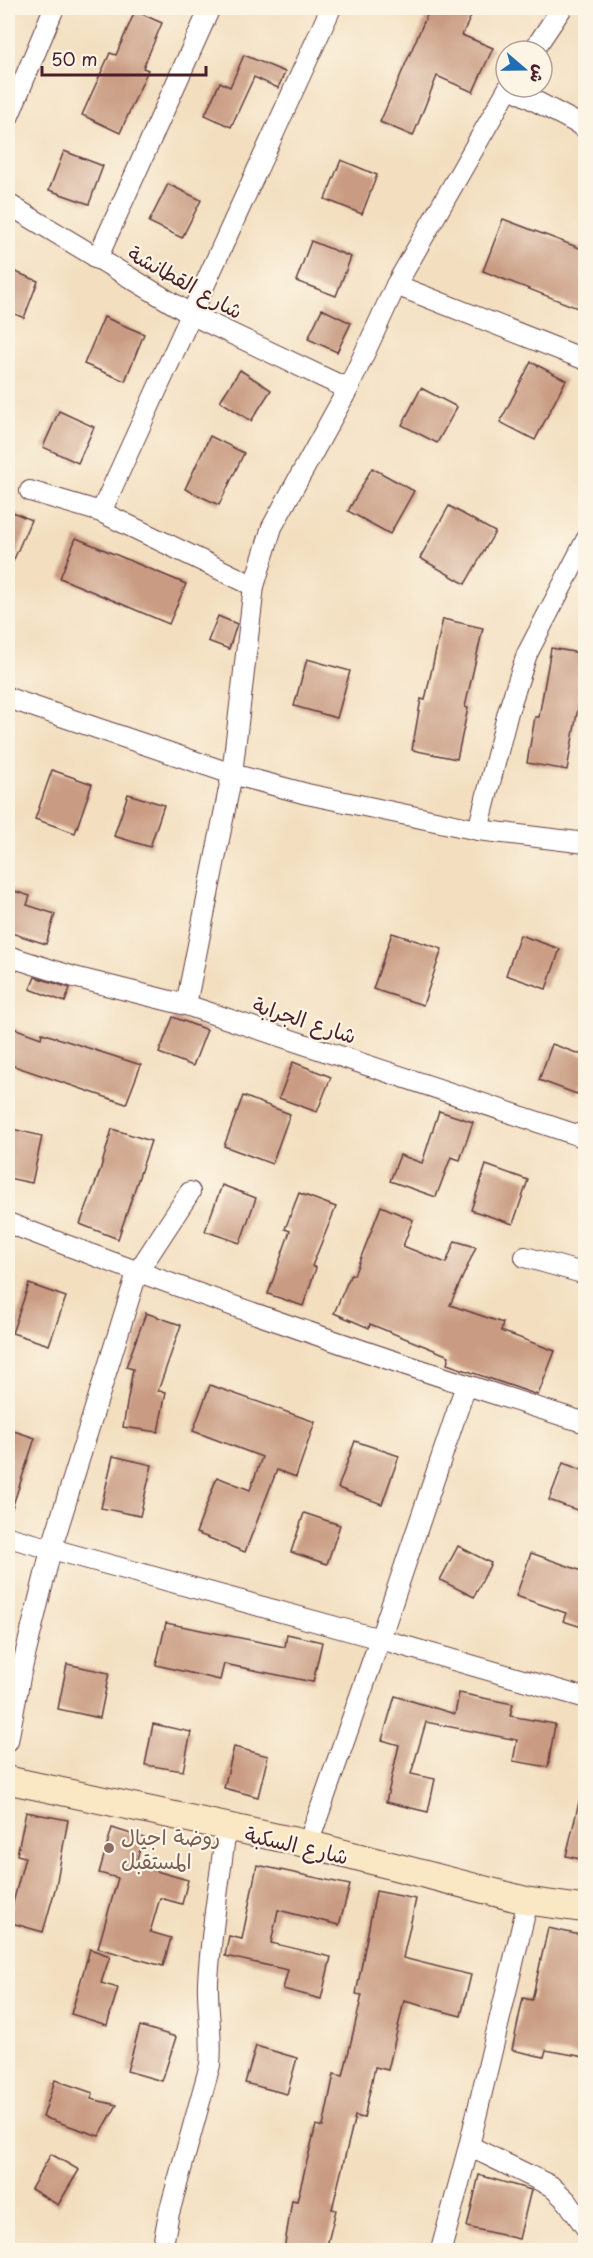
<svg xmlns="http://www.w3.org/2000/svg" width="593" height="2258" font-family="'Playpen Sans','Playpen Sans Arabic',sans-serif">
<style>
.building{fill:#c99b82}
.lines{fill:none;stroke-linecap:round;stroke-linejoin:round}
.minor-casing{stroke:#633c41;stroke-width:22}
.secondary-casing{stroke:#633c41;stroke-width:29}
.minor{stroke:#fff;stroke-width:20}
.secondary{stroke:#fae7c3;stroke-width:27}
.education-dot{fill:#8d6e63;stroke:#fcf5e5;stroke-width:2}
.labels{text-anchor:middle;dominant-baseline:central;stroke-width:4.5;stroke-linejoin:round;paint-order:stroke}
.street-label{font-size:21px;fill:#4a1f2b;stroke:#fcf5e5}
.education-label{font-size:21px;fill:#785e54;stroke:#fcf5e5;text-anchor:start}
</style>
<rect width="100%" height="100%" fill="#fcf5e5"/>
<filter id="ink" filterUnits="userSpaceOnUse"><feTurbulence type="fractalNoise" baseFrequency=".0167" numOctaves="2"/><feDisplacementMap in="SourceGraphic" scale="12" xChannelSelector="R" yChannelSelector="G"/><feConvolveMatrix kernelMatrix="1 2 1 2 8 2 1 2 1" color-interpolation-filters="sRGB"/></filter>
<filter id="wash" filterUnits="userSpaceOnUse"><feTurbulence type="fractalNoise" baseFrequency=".008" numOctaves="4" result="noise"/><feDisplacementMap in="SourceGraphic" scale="24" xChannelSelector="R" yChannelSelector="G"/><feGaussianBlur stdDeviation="1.35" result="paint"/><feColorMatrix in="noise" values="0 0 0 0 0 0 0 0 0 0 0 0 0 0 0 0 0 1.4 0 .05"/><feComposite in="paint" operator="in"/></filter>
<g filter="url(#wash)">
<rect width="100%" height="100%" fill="#f3dfc0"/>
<g id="blocks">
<g class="building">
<polygon points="430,8 475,8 462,35 493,48 473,92 437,76 413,136 380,122"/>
<polygon points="135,11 162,23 143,68 148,70 120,133 82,115 110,53 116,55"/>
<polygon points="244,55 285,72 278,88 254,77 231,127 205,115 220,82 230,87"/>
<polygon points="64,151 103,166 89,204 49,190"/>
<polygon points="341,160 377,175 362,214 325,199"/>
<polygon points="168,184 201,200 182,238 149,222"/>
<polygon points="503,219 585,250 585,311 483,271"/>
<polygon points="311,241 351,257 336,296 296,281"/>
<polygon points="8,269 38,281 24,318 8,311"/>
<polygon points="322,309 351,323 337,352 308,339"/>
<polygon points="104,317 144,334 125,381 84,364"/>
<polygon points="531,362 566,380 535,440 500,422"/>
<polygon points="240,370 271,390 251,421 220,401"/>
<polygon points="421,388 457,407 437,443 402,425"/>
<polygon points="59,411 94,427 78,463 43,447"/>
<polygon points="210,436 244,453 219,505 185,489"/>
<polygon points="372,468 414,491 390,534 348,511"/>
<polygon points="449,506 495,532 465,584 420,558"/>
<polygon points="8,510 31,520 8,573"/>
<polygon points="76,538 186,584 169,624 60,578"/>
<polygon points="218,616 237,624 229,649 208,641"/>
<polygon points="443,619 483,628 465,707 468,708 457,759 412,750 421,699 425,700"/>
<polygon points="551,648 585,654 585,703 579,702 567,770 527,763 535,717 539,717"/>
<polygon points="307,659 350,671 337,718 294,706"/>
<polygon points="52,770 92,784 75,833 35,819"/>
<polygon points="128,794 164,805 150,847 114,836"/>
<polygon points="8,889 30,896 27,905 55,914 46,944 8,932"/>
<polygon points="392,933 442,949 423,1005 373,989"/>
<polygon points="520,935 560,949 546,989 506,975"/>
<polygon points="35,977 70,988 65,1002 30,989"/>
<polygon points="173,1017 207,1030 193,1066 159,1053"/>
<polygon points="8,1026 41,1038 42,1033 141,1065 126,1104 8,1064"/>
<polygon points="552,1044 585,1056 585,1073 577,1094 539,1080"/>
<polygon points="293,1062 331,1077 317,1112 279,1098"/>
<polygon points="243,1096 290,1114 272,1164 224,1146"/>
<polygon points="439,1111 473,1122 460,1160 451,1157 436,1197 390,1181 400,1155 422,1163"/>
<polygon points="8,1128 42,1136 32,1183 8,1178"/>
<polygon points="112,1129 151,1141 118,1239 80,1224 100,1171"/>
<polygon points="486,1165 528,1180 513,1224 471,1210"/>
<polygon points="222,1185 256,1198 240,1243 205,1231"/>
<polygon points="299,1193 336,1207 312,1266 316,1268 303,1306 268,1294 290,1231 285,1229"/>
<polygon points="381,1206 413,1220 403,1246 446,1263 455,1241 476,1247 450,1305 503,1323 501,1331 555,1351 538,1395 447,1364 449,1356 370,1324 369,1328 334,1313 351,1274 354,1275"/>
<polygon points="29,1284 66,1297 49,1345 12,1333"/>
<polygon points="146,1313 181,1325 158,1391 166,1392 158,1432 123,1427 133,1369 126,1367"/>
<polygon points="210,1385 315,1422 296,1477 277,1470 245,1552 196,1533 217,1477 250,1490 262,1457 193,1431"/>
<polygon points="8,1429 35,1438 11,1511 8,1510"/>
<polygon points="355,1441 399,1456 382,1504 338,1488"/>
<polygon points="113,1456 152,1465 140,1516 101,1508"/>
<polygon points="563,1463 585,1471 585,1513 549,1500"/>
<polygon points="304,1513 340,1525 327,1564 291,1552"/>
<polygon points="458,1546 491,1563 474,1597 440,1580"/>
<polygon points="531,1553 585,1572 585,1628 563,1621 566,1613 516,1596"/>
<polygon points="166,1623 285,1647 287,1634 322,1642 313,1682 224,1664 220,1680 156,1665"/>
<polygon points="67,1664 109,1673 100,1718 58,1709"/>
<polygon points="459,1693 513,1704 510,1716 555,1724 548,1767 513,1761 517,1740 426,1722 411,1774 435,1779 428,1812 386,1802 399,1745 382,1740 395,1696 455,1714"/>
<polygon points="153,1724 191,1732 183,1771 145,1765"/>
<polygon points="234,1747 268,1756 258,1797 224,1788"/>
<polygon points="579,1802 585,1803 585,1860 566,1856"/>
<polygon points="26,1812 68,1820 56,1886 43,1932 8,1922 25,1857 17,1855"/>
<polygon points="112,1828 144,1838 135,1865 188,1880 182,1904 160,1898 150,1932 171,1938 163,1966 98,1948 118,1878 99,1873"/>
<polygon points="257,1865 350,1885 339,1925 278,1910 271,1943 331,1957 321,1999 283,1989 288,1970 225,1956 229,1936 242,1939"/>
<polygon points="376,1891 416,1899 403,1958 471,1975 461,2016 404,2001 388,2070 375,2067 364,2118 355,2116 332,2209 336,2210 326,2250 284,2250 292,2200 297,2201 316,2125 323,2127 334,2074 343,2076 362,1995 356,1994"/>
<polygon points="548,1928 585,1936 585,1982 579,2011 585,2013 585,2057 546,2050 544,2057 512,2050 523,1998 532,2000"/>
<polygon points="90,1949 110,1956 101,1983 118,1988 107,2025 71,2014"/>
<polygon points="140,2026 176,2037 162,2081 127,2071"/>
<polygon points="256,2046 297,2058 287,2094 245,2083"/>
<polygon points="55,2080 93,2093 91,2099 117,2105 99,2136 43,2117"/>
<polygon points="51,2154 79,2170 58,2205 31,2189"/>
<polygon points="479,2175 531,2190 519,2239 467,2227"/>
</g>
</g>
</g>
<g filter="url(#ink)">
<use href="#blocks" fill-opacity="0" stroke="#633c41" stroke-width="1.5"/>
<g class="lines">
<g class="minor-casing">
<g id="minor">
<polyline points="533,51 562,8"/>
<polyline points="509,87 586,128"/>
<polyline points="8,118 54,8"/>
<polyline points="8,204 192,315 348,389"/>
<polyline points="97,259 210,8"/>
<polyline points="396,285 586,360"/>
<polyline points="30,491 101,512 254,586"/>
<polyline points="101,512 331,8"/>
<polyline points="8,698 232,774 307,794 478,830 586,843"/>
<polyline points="478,830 508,712 527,654 586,540"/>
<polyline points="8,956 74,977 186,1005 586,1138"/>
<polyline points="186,1005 232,774 254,586 272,527 348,389 396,285 509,87"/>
<path d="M8,1223C198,1296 391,1362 586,1423"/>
<polyline points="525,1257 586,1274"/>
<polyline points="8,1537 380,1639 466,1385"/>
<polyline points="8,1741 21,1672 51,1550 137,1273 190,1192"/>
<polyline points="308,1844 380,1639 586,1698"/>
<polyline points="469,2146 551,2186 567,2201 586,2228"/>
<path d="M162,2250L169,2213L210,2065C213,2034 207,2010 208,1981C211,1930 220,1879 226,1828"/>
<polyline points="441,2250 469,2146 528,1901"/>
</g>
</g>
<g class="secondary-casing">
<polyline id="secondary" points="8,1780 308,1844 528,1901 586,1909"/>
</g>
<use href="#minor" class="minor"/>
<use href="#secondary" class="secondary"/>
</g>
</g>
<circle class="education-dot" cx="109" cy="1848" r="6"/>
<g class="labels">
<g class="street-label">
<text transform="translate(186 281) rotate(29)">شارع القطانشة</text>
<text transform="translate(305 1019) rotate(18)">شارع الجرابة</text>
<text transform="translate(297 1844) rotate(13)">شارع السكبة</text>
</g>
<g class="education-label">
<text x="121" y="1836">روضة اجيال<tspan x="121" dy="24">المستقبل</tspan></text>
</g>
</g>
<rect width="593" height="2258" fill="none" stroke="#fcf5e5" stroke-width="30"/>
<g transform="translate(524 69) rotate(110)"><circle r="28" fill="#fcf5e5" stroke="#b59f9b" stroke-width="1.5"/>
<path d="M0-4.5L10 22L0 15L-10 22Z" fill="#1f6fb2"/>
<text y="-9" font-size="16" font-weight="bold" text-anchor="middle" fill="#4a1f2b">ش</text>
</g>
<path d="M42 66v9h164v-9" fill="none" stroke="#4a1f2b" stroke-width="3"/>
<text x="51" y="66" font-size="18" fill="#4a1f2b" stroke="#fcf5e5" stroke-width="4.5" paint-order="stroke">50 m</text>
</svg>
